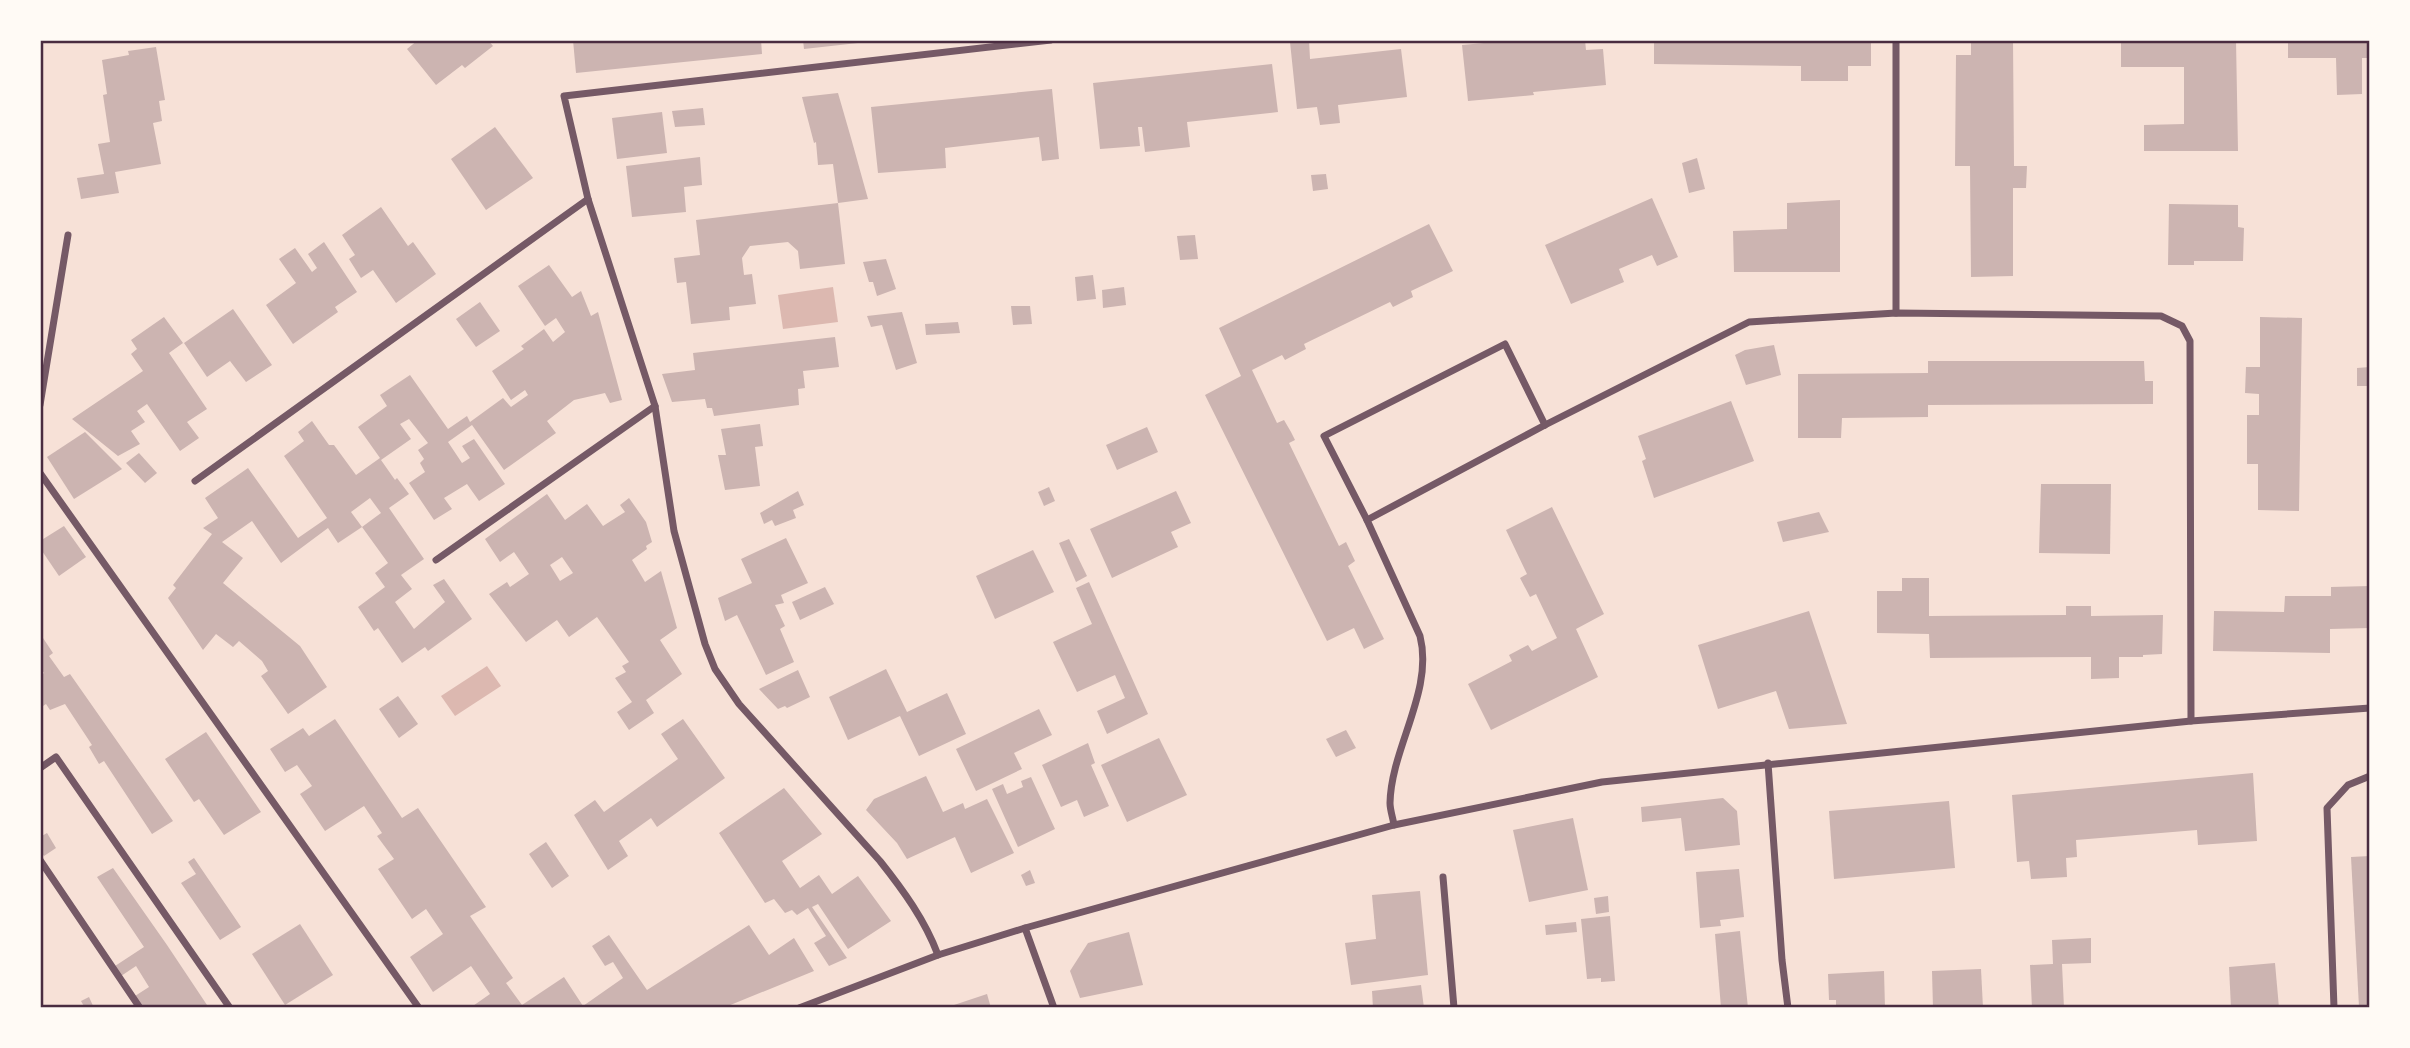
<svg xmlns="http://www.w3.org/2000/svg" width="2410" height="1048" font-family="'Alegreya Sans',sans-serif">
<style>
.water{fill:#dcb8b0}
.building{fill:#ccb4b1;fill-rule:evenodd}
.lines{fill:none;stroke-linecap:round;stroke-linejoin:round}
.minor{stroke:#755966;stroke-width:7}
.neatline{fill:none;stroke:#4a2c40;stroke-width:2.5}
</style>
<rect width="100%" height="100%" fill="#f7e1d7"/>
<g class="water">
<polygon points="833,287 838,322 783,329 778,295"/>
<polygon points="487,666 501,686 455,716 441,696"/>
</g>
<g class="building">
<polygon points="418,40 488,40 493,46 465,68 462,65 436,85 407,49"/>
<polygon points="573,40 761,40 762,54 576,73"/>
<polygon points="803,40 867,40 867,42 804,49"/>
<polygon points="1309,40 1310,59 1401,49 1407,97 1338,105 1340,123 1320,125 1317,107 1297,109 1290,42"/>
<polygon points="1517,40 1585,40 1586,50 1603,49 1606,85 1533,92 1534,95 1468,101 1462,45"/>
<polygon points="1654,40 1871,40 1871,66 1848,66 1848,81 1801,81 1801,66 1654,64"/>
<polygon points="1971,40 2013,40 2014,166 2027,166 2026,188 2013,188 2013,276 1971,277 1970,166 1955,166 1956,55 1971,55"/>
<polygon points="2121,40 2236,40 2238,151 2144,151 2144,125 2184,124 2184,67 2121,67"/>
<polygon points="2288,40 2370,40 2370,58 2362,58 2362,94 2337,95 2336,58 2288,58"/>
<polygon points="156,47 165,100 159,101 162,121 153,123 161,164 115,172 119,193 81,199 77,178 104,174 98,144 110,142 103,95 107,94 102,60 129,55 128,51"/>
<polygon points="1272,64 1278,112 1187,122 1190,147 1145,152 1142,127 1138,127 1140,146 1100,149 1093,83"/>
<polygon points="1052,89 1059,159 1042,161 1039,137 945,148 946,168 878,173 871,107"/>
<polygon points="838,93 851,138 868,199 838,203 833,164 818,165 816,142 814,143 802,97"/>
<polygon points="703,108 705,125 675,127 672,111"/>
<polygon points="662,112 667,153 617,159 612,118"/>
<polygon points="495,127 533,178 486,210 451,159"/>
<polygon points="700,157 702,185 684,187 686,212 632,217 626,166"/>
<polygon points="1697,158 1705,189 1689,193 1682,163"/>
<polygon points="1326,174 1328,189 1313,191 1311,175"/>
<polygon points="1652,198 1678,257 1657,266 1652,255 1619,269 1624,282 1571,304 1545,245"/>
<polygon points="1840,200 1840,272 1734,272 1733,231 1787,229 1787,203"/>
<polygon points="838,203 845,264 800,269 798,251 788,242 750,246 742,258 744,275 752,274 756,304 729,307 730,320 691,324 686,282 677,283 674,258 700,255 696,220"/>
<polygon points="2169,204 2238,205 2238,227 2244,228 2243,261 2194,261 2194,265 2168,265"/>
<polygon points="381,207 408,246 413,242 436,274 396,303 373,270 361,278 349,259 355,255 342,235"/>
<polygon points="1429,224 1453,271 1411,291 1413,297 1393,307 1390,302 1304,344 1306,349 1285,360 1282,355 1252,370 1277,423 1284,420 1291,432 1295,440 1289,443 1339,546 1346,542 1355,561 1348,566 1384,639 1364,649 1354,628 1327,641 1205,395 1241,376 1219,328"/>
<polygon points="1195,235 1198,259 1180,260 1177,236"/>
<polygon points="324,242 357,292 335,307 338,312 293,344 266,305 296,283 279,259 295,248 312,272 317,268 308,254"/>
<polygon points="886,259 896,289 877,296 873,282 869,282 863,262"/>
<polygon points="549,265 572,297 581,291 591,316 598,312 622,400 610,403 605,393 574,400 547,421 556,433 504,470 472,425 448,442 462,463 470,458 462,446 474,439 505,484 479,501 467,484 444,498 452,509 434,520 409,483 425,472 420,463 424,459 418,450 428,443 409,419 400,424 411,439 381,460 395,480 397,478 409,494 389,508 424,559 401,575 412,589 395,602 414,629 445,602 433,585 444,579 472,619 428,651 425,647 402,663 378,628 374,631 358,607 385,587 375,573 388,563 362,527 381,513 370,498 351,512 362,527 338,543 328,528 281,563 252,521 222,542 243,558 223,583 300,646 327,687 288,714 261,676 268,671 262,661 239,641 233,647 216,634 203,650 168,598 176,588 173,585 212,534 203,528 218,518 205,498 248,468 298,538 327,518 284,456 304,441 298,432 312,421 329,445 334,445 356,475 380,458 358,427 387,406 380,395 410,375 448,429 467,416 470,422 503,398 511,407 528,395 525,390 511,400 492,371 524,349 521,346 544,329 553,342 565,332 556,318 545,326 518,286"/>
<polygon points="1093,275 1096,299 1077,301 1075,277"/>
<polygon points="1124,287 1126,305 1103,308 1102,290"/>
<polygon points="480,302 500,331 476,347 456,319"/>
<polygon points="1011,306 1030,306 1032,324 1013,325"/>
<polygon points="233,309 272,365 246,382 230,361 207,377 184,343"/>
<polygon points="902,312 917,363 896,370 882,325 871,327 867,316"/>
<polygon points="164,317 183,343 169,353 207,409 187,422 199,438 180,451 147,404 137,411 145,422 131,431 140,444 118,456 72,419 143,371 131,354 137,349 131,340"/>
<polygon points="2260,317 2302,318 2299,511 2258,510 2258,464 2247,464 2247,415 2259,415 2259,394 2245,393 2246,367 2260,367"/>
<polygon points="958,322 960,333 926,335 925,324"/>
<polygon points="835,337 839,367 803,371 805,388 798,389 799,405 714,416 712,408 707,408 705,399 672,402 662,374 695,370 693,353"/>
<polygon points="1774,345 1781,375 1746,385 1735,355 1745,350"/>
<polygon points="1928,361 2144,361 2145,381 2153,381 2153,404 1928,405 1928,417 1842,418 1841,438 1798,438 1798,374 1928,373"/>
<polygon points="2370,367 2370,386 2357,386 2357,368"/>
<polygon points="1731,401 1754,461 1654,498 1642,461 1646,459 1638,436"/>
<polygon points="760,424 763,446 755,447 760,486 725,490 718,455 726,455 721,429"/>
<polygon points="1147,427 1158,452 1117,470 1106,445"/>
<polygon points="85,432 122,469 74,499 47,457"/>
<polygon points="139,453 157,473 145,483 126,463"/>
<polygon points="2041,484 2111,484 2110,554 2039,553"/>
<polygon points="1049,487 1055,501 1044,506 1038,492"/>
<polygon points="798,491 804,505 793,510 796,518 775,526 772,520 764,524 760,513"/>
<polygon points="1176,491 1191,523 1171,532 1178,547 1112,578 1090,529"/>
<path d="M547,494L565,520L587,504L603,526L625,512L620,505L629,498L646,522L652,542L646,546L647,549L632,560L645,582L661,571L677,628L660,640L682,674L646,700L654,713L629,730L617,712L632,702L615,678L626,672L622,666L629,662L597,617L569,637L557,620L526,642L489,594L507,582L510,587L529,574L514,552L500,562L485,539ZM562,557L573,573L560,581L550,565Z"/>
<polygon points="1552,507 1604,614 1576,629 1598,677 1491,730 1468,684 1512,661 1509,655 1528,645 1532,651 1557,638 1536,594 1530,597 1520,578 1527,574 1506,530"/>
<polygon points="1819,512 1829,532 1783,542 1777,522"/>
<polygon points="64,526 86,557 59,576 40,548 40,541"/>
<polygon points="786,538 808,583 781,595 784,603 775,605 785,626 780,629 794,662 766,675 737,615 725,621 718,598 752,583 741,559"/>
<polygon points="1069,539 1087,576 1076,582 1059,543"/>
<polygon points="1033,550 1054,592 995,619 976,576"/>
<polygon points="1902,578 1929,578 1929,616 2066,615 2066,606 2091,606 2091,616 2163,615 2162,654 2143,655 2143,657 2119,657 2119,678 2091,679 2091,657 1930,658 1929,634 1877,633 1877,591 1902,591"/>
<polygon points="1089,582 1148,714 1107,734 1097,711 1125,698 1115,675 1077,692 1053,642 1092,624 1076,588"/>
<polygon points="2370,586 2370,628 2330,629 2330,653 2213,651 2214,611 2284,612 2285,596 2331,596 2331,587"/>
<polygon points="825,587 834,604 800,620 792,602"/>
<polygon points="1809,611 1847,724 1789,729 1776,691 1718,709 1698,645"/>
<polygon points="43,638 53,653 49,656 64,677 70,674 173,821 152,834 104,761 99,764 89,747 92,745 65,704 50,710 46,704 40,708 40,676 44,673 40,667 40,640"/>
<polygon points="886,669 907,712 947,693 966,734 919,756 900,716 848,740 829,697"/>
<polygon points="798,670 810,697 787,708 785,706 778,709 759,689"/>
<polygon points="398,696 418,724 399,738 379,709"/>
<polygon points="1039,709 1052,735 1014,753 1022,769 976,791 956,749"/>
<polygon points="335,719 402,818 418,808 486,907 470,916 513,978 506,983 522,1005 564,977 583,1006 623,978 613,962 605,966 592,946 609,935 647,990 749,925 769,955 794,938 814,971 723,1008 470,1008 490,994 471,966 433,992 410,957 443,934 426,909 412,919 378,869 394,859 377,836 382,833 364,806 325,831 300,794 312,786 297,765 285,772 270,749 303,728 309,736"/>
<polygon points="683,719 725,778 657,827 651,818 619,841 628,856 608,870 574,815 595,800 604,812 678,759 661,734"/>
<polygon points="1346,730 1356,748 1336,757 1326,739"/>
<polygon points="206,732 261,812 224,835 199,799 194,802 165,759"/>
<polygon points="1159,738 1187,795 1127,822 1101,765"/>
<polygon points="1088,743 1095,763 1091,765 1109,806 1084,817 1077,800 1061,807 1042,765"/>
<polygon points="2253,773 2257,841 2198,845 2197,830 2076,840 2077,857 2066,858 2067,877 2031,879 2029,861 2017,862 2012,795"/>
<polygon points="926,776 943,812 963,803 965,809 987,799 1014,853 971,873 955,837 907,859 897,843 866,810 874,799"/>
<polygon points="1031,777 1055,829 1018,847 992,789 1003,784 1007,794 1023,787 1021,781"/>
<polygon points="784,788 822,834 782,861 800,888 819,875 832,894 858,876 891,921 848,949 818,904 812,907 847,958 829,966 814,943 826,936 808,908 797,915 792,910 785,913 774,899 765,903 719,833"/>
<polygon points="1723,798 1737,811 1740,845 1685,851 1681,818 1642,822 1641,807"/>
<polygon points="1949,801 1955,868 1834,879 1829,811"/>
<polygon points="1573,818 1588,890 1529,902 1513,830"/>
<polygon points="47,833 56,848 44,856 40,851 40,837"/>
<polygon points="546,842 569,876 552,888 529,854"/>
<polygon points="2370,856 2370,1007 2359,1007 2351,857"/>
<polygon points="194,858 241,927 220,940 181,883 196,874 188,862"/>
<polygon points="113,868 167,945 209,1008 143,1008 135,996 149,987 136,966 121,976 115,966 144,947 97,877"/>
<polygon points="1739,869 1744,917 1720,920 1721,926 1700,928 1696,872"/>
<polygon points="1030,870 1035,883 1026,886 1021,875"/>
<polygon points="1420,891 1428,975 1351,985 1345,943 1376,939 1372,895"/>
<polygon points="1608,896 1609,912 1596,914 1594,898"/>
<polygon points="1610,916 1615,981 1601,982 1601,978 1587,979 1581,919"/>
<polygon points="1576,922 1577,932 1546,935 1545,925"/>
<polygon points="300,924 333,975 285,1005 252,954"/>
<polygon points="1740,931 1748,1008 1721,1008 1715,934"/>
<polygon points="1129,932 1143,985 1080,998 1070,971 1088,943"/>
<polygon points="2091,938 2091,963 2062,964 2064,1008 2032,1008 2030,965 2053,964 2052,940"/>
<polygon points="2275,963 2279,1008 2231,1008 2229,967"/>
<polygon points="1981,969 1983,1008 1933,1008 1932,971"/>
<polygon points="1884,971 1885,1008 1836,1008 1836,1000 1829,1000 1828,974"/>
<polygon points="1421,985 1424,1008 1373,1008 1372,991"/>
<polygon points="987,994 991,1008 948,1008 948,1007"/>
<polygon points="89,997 94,1008 85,1008 81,1001"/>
</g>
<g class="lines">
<g class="minor">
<polyline points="1896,40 1896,313"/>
<polyline points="40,405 68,235"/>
<polyline points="40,473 419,1008"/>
<polyline points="195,481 588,199"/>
<polyline points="1367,520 1545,425 1749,322 1896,313 2161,316 2182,326 2190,341 2191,721"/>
<polyline points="436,560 655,406"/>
<polyline points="1768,763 1782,960 1788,1008"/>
<polyline points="40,768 56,757 230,1008"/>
<path d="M1394,825C1393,818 1390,810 1390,803C1391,748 1434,691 1420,636L1367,520L1324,436L1505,344L1545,425"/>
<polyline points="40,860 140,1008"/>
<polyline points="1443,877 1454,1008"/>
<polyline points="1025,928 1054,1008"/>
<path d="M938,955C925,920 903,890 880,861L739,704L715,669L705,644L674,531L655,406L588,199L564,96L1051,40"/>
<polyline points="799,1008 938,955 1025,928 1394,825 1602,782 2191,721 2370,708"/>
<polyline points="2334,1008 2327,808 2348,785 2370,776"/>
</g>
</g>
<rect width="2410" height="1048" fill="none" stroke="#fffaf5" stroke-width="84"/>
<rect x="42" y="42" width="2326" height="964" class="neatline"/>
</svg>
